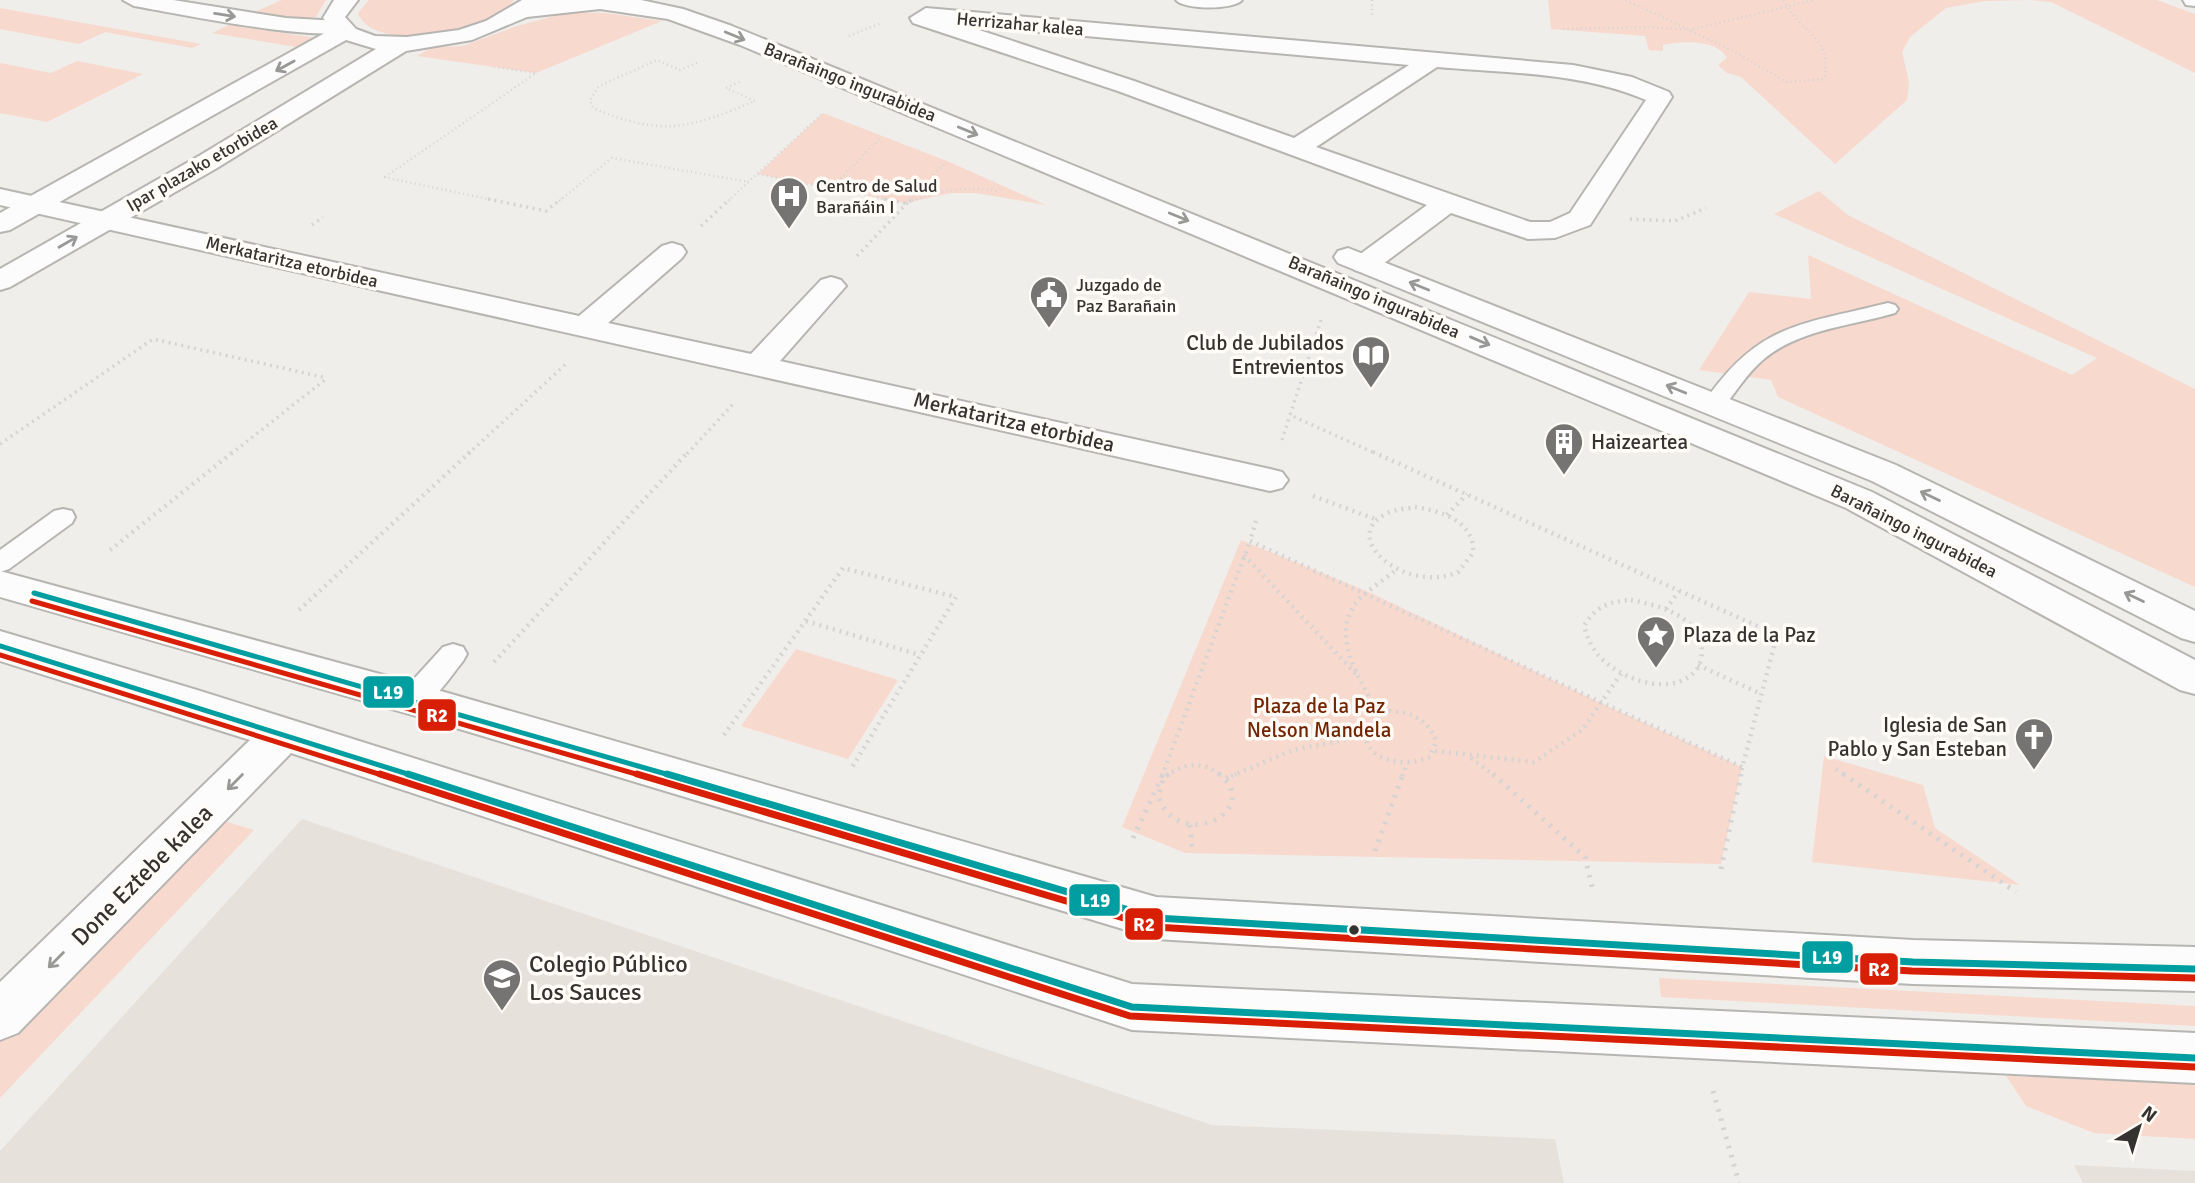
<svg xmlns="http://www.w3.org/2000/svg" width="2195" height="1183" font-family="Signika,sans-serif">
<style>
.built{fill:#e6e1da}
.green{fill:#f8d9cd}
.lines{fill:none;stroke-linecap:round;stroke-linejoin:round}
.lane-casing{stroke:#b6b5b2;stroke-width:4}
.street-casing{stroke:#b6b5b2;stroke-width:4}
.secondary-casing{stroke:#b6b5b2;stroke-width:4}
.path-far3{stroke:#d5d4d4;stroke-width:2.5;stroke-dasharray:1 3.5;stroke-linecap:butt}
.path-far2{stroke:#d5d4d4;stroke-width:3.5;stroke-dasharray:2 4.5;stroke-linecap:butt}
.path-far1{stroke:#d5d4d4;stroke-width:4.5;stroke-dasharray:2 5;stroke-linecap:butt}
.path{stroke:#d5d4d4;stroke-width:5;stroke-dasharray:2.5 7;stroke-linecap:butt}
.lane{fill:#fdfcfc;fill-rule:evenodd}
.street{fill:#fdfcfc;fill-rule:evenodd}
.secondary{fill:#fdfcfc;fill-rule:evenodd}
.bus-1-far1-casing{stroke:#fffcf7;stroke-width:10}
.bus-1-casing{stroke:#fffcf7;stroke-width:12}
.bus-2-far1-casing{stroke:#fffcf7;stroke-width:10}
.bus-2-casing{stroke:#fffcf7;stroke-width:12}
.bus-1-far1{stroke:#009ea0;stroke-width:5}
.bus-1{stroke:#009ea0;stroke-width:7}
.bus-2-far1{stroke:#d81e05;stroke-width:5}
.bus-2{stroke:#d81e05;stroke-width:7}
.oneway{stroke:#989896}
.bus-dot{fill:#343331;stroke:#fffcf7;stroke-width:2.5}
.labels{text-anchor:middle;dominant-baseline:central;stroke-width:7;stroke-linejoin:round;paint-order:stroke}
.far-street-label{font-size:18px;fill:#343331;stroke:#fffcf7}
.far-poi-label{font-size:18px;fill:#343331;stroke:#fffcf7;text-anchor:start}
.poi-label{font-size:21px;fill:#343331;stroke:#fffcf7;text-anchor:end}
.street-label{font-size:21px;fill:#343331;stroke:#fffcf7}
.park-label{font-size:21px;fill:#732501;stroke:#fffcf7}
.near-street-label{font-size:24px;fill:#343331;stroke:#fffcf7}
.near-poi-label{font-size:24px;fill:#343331;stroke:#fffcf7;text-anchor:start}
.line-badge{stroke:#fffcf7;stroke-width:2.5}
.badge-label{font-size:19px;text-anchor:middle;font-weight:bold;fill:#fff}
</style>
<rect width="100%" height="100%" fill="#f0eeeb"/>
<g class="built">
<polygon points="302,819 1212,1125 1555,1139 1564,1183 0,1183 0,1151"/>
<polygon points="2074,1165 2195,1171 2195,1183 2083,1183"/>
</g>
<g class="green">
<polygon points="282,0 326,0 316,17 301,20 252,13"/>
<path d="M369,0H514C491,29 373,56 358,13Z"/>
<path d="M1548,0H2157L2195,14V73L2051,2L2030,0L1985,1L1946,8L1910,37L1902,52L1909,82L1907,100L1835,164L1741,77L1727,73L1718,65L1727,58C1717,39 1681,41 1663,45V51L1649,50L1645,36L1551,29Z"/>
<polygon points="0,8 201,44 192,48 105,32 79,44 0,29"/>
<polygon points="568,12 605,13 662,21 536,73 417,56 433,47 463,46 514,27"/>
<polygon points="229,25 316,38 302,48 212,33"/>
<polygon points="77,61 143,74 47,122 0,113 0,63 51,73"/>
<polygon points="823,113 947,161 1046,205 976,193 951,193 905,203 758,174"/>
<polygon points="1819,191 1848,215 2195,389 2195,587 1778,397 1771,380 1699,370 1749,292 1811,299 1808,255 2072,375 2097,358 1774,214"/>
<polygon points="1241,540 1371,593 1603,704 1742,767 1721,864 1185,853 1122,827"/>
<polygon points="796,649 898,680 848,759 741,726"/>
<polygon points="1824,756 1923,785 1935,828 2020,885 1812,862"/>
<polygon points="215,818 254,830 0,1098 0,1037"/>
<polygon points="1659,978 2195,1006 2195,1026 1661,997"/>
<polygon points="2006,1076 2195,1083 2195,1139 2094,1133 2026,1106"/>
</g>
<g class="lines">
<g class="lane-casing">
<g id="lane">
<path d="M1888,303L1895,305L1898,309L1895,313C1851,326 1800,329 1764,359C1747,373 1736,392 1722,409H1706L1703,404C1758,323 1800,325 1888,303Z"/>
<polygon points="63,509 72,511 75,517 72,523 9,569 0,572 0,550 54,511"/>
<path d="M453,644L463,647L467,654L463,661C448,679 428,715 403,707L399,699L403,691L443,647Z"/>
</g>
</g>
<g class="street-casing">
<g id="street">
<path d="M123,0H173L286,18L339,21L350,28C337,47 164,11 134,6Z"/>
<path d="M1176,0H1242C1234,10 1184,10 1176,0Z"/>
<path d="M926,8L1573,65L1632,77L1669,92L1672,97L1590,225L1555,238L1528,239L1451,213L1375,270L1365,273L1355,270L1350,264L1355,258L1427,205L1118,91L913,23L910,18ZM964,25L1409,65L1294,138L1134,81ZM1437,67C1507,73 1581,72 1646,100L1570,213L1550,222H1530L1316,147Z"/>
<polygon points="0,189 579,316 662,246 672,243 682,246 686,252 682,258 608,323 751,354 821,280 831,277 841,280 846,286 780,361 1270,469 1282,472 1288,480 1282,488 1270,491 0,205"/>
<polygon points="0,571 413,683 1156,897 1913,940 2195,947 2195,991 1913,984 1156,939 413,715 0,597"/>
<polygon points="0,631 197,690 1132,984 2195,1033 2195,1083 1132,1030 291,753 18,1033 0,1040 0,982 250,740 0,661"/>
</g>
</g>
<g class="secondary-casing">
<g id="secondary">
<polygon points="334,0 358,0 345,17 356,29 375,36 407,37 459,30 486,21 522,0 641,0 683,9 732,26 1872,492 2195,660 2195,694 2180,690 1846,508 740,45 668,19 600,9 527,17 472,40 406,51 217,168 10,287 0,290 0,269 199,156 376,49 346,40 10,230 0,232 0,213 332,29 323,18"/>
<polygon points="2183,0 2195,0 2195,6 2186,5"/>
<polygon points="1348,248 1896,465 2195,611 2195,642 2181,638 1872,481 1338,263 1334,257 1338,251"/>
</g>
</g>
<g class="path-far3">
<polyline points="1372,0 1372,17"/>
<path d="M1626,0L1735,52L1786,82L1824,79C1834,35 1799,34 1784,0"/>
<polyline points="1563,29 1650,27 1690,30 1814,0"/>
<polyline points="849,36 881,23"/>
<path d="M697,63L680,70L657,60L599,86L590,100L593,108C662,137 688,129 755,101L726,88L741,81"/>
<polyline points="758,174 893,201"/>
<polyline points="384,177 497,201"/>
<polyline points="385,177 536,73 494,67"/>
<polyline points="831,188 881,137"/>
<polyline points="559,201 612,158 749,182"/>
<polyline points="728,201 823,113"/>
<polyline points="909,201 945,163"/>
<path d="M912,201C942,189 967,186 1000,191"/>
</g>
<g class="path-far2">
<polyline points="488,199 546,211 561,199"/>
<polyline points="884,199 905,203 916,199"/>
<polyline points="1630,219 1675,221 1706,208"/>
<polyline points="312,225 323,217"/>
<polyline points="701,226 730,199"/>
<polyline points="857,256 911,199"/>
<polyline points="1321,320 1290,415 1377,454"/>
<polyline points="1282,440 1290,415"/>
<polyline points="0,444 153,339 327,378"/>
<polyline points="231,454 326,379"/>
<polyline points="468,454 566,364"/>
<polyline points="687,454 733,404"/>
</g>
<g class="path-far1">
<polyline points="1373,452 1777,635 1740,776"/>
<polyline points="1313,496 1375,519"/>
<path d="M1415,507C1441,511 1475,521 1473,553L1458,572C1405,595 1336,536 1388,513C1395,509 1407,509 1415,507Z"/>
<polyline points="1447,515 1467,494"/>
<polyline points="1256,521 1250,541 1742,767"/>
<polyline points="110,550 233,452"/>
<polyline points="1244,555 1356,674"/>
<path d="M1631,600C1658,605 1699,616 1702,649C1702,656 1701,664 1696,670C1672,699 1619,679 1598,655C1591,646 1587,637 1584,626C1595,607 1610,601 1631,600Z"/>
<polyline points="1666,609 1679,591"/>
<polyline points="299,610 470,452"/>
<polyline points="806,621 920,655"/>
<polyline points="494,662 688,452"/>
<polyline points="1698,665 1761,694"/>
<path d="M1389,711C1411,712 1429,719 1436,742L1430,757C1387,776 1336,739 1389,711Z"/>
<path d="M1379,714C1364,686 1334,644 1351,611C1359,594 1382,582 1396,570"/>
<polyline points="724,735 843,568 956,597 851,769"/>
<polyline points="1435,751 1534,762 1582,730 1621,674"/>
<polyline points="1471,758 1495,776"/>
<polyline points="1836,769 1846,776"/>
<polyline points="1162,776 1250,541"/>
<path d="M1166,776C1185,763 1202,760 1222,776"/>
<polyline points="1231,776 1293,750 1365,736"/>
<polyline points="1402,776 1406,766"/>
</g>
<g class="path">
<path d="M1169,774L1164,777L1158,796C1179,855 1265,810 1219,774"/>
<polyline points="1493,774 1585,857 1593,891"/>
<polyline points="1843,774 2016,892"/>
<polyline points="1226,778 1236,774"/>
<polyline points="1190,825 1192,847"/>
<polyline points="1133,838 1163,774"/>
<polyline points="1375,851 1403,774"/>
<polyline points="1721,869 1741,774"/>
<polyline points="1713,1091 1739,1183"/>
</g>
<use href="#lane" class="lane"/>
<use href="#street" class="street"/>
<use href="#secondary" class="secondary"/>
<g class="bus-1-far1-casing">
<g id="bus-1-far1">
<polyline points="34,593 673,776"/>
<polyline points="0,646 414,776"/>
</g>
</g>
<g class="bus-1-casing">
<g id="bus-1">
<polyline points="408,774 1132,1007 2195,1058"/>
<polyline points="667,774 1156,918 1913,962 2195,969"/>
</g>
</g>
<g class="bus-2-far1-casing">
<g id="bus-2-far1">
<polyline points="32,601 643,776"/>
<polyline points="0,655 385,776"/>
</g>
</g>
<g class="bus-2-casing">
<g id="bus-2">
<polyline points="380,774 1130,1016 2195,1067"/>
<polyline points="637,774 1154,927 1912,971 2195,978"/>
</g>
</g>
<use href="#bus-1-far1" class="bus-1-far1"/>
<use href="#bus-1" class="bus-1"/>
<use href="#bus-2-far1" class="bus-2-far1"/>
<use href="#bus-2" class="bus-2"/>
</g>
<defs><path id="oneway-shaft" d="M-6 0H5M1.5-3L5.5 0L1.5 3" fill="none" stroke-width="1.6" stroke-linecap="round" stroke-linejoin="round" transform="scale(1.75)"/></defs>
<g class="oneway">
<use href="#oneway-shaft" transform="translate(225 15) rotate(9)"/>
<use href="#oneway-shaft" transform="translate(735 36) rotate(22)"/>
<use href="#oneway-shaft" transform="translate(285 66) rotate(151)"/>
<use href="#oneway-shaft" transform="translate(968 131) rotate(22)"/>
<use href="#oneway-shaft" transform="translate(1179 217) rotate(22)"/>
<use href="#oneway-shaft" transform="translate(68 242) rotate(-30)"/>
<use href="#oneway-shaft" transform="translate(1419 286) rotate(-158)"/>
<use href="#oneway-shaft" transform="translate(1480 341) rotate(23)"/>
<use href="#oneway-shaft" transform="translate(1676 389) rotate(-158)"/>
<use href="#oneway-shaft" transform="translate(1930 496) rotate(-154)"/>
<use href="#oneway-shaft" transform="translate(2134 597) rotate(-154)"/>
<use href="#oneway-shaft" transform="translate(235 782) rotate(135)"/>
<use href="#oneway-shaft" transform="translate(56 960) rotate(135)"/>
</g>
<defs>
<g id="hospital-pin" transform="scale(2.0125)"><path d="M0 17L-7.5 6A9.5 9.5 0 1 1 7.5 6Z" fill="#767472" stroke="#fffcf7"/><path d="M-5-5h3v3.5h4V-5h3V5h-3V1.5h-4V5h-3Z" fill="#fff"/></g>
<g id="civic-pin" transform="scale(2.0125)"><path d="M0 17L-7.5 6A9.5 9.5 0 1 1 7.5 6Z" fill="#767472" stroke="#fffcf7"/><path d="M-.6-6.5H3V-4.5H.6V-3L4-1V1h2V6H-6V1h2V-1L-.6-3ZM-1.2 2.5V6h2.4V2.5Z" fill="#fff"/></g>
<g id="library-pin" transform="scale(2.0125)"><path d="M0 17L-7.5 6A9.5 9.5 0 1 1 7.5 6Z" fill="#767472" stroke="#fffcf7"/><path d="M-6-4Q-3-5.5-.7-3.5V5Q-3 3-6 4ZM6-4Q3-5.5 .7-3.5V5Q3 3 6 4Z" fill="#fff"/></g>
<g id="building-pin" transform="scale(2.0125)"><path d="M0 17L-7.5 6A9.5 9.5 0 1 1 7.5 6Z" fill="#767472" stroke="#fffcf7"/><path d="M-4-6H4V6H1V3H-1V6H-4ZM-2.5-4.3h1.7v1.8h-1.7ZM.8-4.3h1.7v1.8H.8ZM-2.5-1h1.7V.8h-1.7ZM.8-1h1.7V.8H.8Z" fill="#fff"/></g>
<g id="sight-pin" transform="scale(2.0125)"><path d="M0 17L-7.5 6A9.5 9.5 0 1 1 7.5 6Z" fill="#767472" stroke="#fffcf7"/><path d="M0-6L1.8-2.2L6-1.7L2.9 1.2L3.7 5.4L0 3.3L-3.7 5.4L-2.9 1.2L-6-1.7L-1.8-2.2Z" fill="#fff"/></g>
<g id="church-pin" transform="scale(2.0125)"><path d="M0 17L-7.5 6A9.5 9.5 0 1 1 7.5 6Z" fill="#767472" stroke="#fffcf7"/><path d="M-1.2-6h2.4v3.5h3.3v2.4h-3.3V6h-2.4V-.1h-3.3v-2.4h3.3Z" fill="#fff"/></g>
<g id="school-pin" transform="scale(2.0125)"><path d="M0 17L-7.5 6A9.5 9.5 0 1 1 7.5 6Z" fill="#767472" stroke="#fffcf7"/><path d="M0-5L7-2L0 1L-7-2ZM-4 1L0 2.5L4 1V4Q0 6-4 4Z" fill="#fff"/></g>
</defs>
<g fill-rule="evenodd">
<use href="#hospital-pin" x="789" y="196"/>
<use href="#civic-pin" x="1049" y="295"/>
<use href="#library-pin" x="1371" y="355"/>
<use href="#building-pin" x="1564" y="442"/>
<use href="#sight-pin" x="1656" y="635"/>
<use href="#church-pin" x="2034" y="737"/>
<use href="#school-pin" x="502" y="978"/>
</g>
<circle class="bus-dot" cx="1354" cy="930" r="6"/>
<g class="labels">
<g class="far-street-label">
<text transform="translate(1020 24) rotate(5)">Herrizahar kalea</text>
<text transform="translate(850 82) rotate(22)">Barañaingo ingurabidea</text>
<text transform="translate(202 164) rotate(-30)">Ipar plazako etorbidea</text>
<text transform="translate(292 262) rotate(13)">Merkataritza etorbidea</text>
<text transform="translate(1374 297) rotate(23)">Barañaingo ingurabidea</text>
<text transform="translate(1914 531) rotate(27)">Barañaingo ingurabidea</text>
</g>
<g class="far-poi-label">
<text x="816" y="186">Centro de Salud<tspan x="816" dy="21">Barañáin I</tspan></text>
<text x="1076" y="285">Juzgado de<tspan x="1076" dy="21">Paz Barañain</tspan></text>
</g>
<g class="poi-label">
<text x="1344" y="343">Club de Jubilados<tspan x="1344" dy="24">Entrevientos</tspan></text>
<text x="1591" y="442" text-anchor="start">Haizeartea</text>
<text x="1683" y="635" text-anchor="start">Plaza de la Paz</text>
<text x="2007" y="725">Iglesia de San<tspan x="2007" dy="24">Pablo y San Esteban</tspan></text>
</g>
<g class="street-label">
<text transform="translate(1014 422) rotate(13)">Merkataritza etorbidea</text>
</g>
<g class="park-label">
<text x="1319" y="706">Plaza de la Paz<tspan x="1319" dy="24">Nelson Mandela</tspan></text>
</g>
<g class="near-street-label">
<text transform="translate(142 875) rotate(-45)">Done Eztebe kalea</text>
</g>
<g class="near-poi-label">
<text x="529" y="964">Colegio Público<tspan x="529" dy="28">Los Sauces</tspan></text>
</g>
</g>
<g class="line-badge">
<rect x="362" y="675" width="53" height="34" rx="7" fill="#009ea0"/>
<rect x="417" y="698" width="40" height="34" rx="7" fill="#d81e05"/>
<rect x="1068" y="883" width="53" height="34" rx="7" fill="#009ea0"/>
<rect x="1124" y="907" width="40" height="34" rx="7" fill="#d81e05"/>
<rect x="1801" y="940" width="53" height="34" rx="7" fill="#009ea0"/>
<rect x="1859" y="952" width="40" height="34" rx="7" fill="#d81e05"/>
</g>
<g class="badge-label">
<text x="388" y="699">L19</text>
<text x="437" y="722">R2</text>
<text x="1095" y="907">L19</text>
<text x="1144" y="931">R2</text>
<text x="1827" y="964">L19</text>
<text x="1879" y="976">R2</text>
</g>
<g transform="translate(2139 1127) rotate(38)" stroke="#fffcf7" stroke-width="5" paint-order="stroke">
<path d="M0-5L12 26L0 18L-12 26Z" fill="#343331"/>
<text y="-10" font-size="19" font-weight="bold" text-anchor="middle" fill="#343331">N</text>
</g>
</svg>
